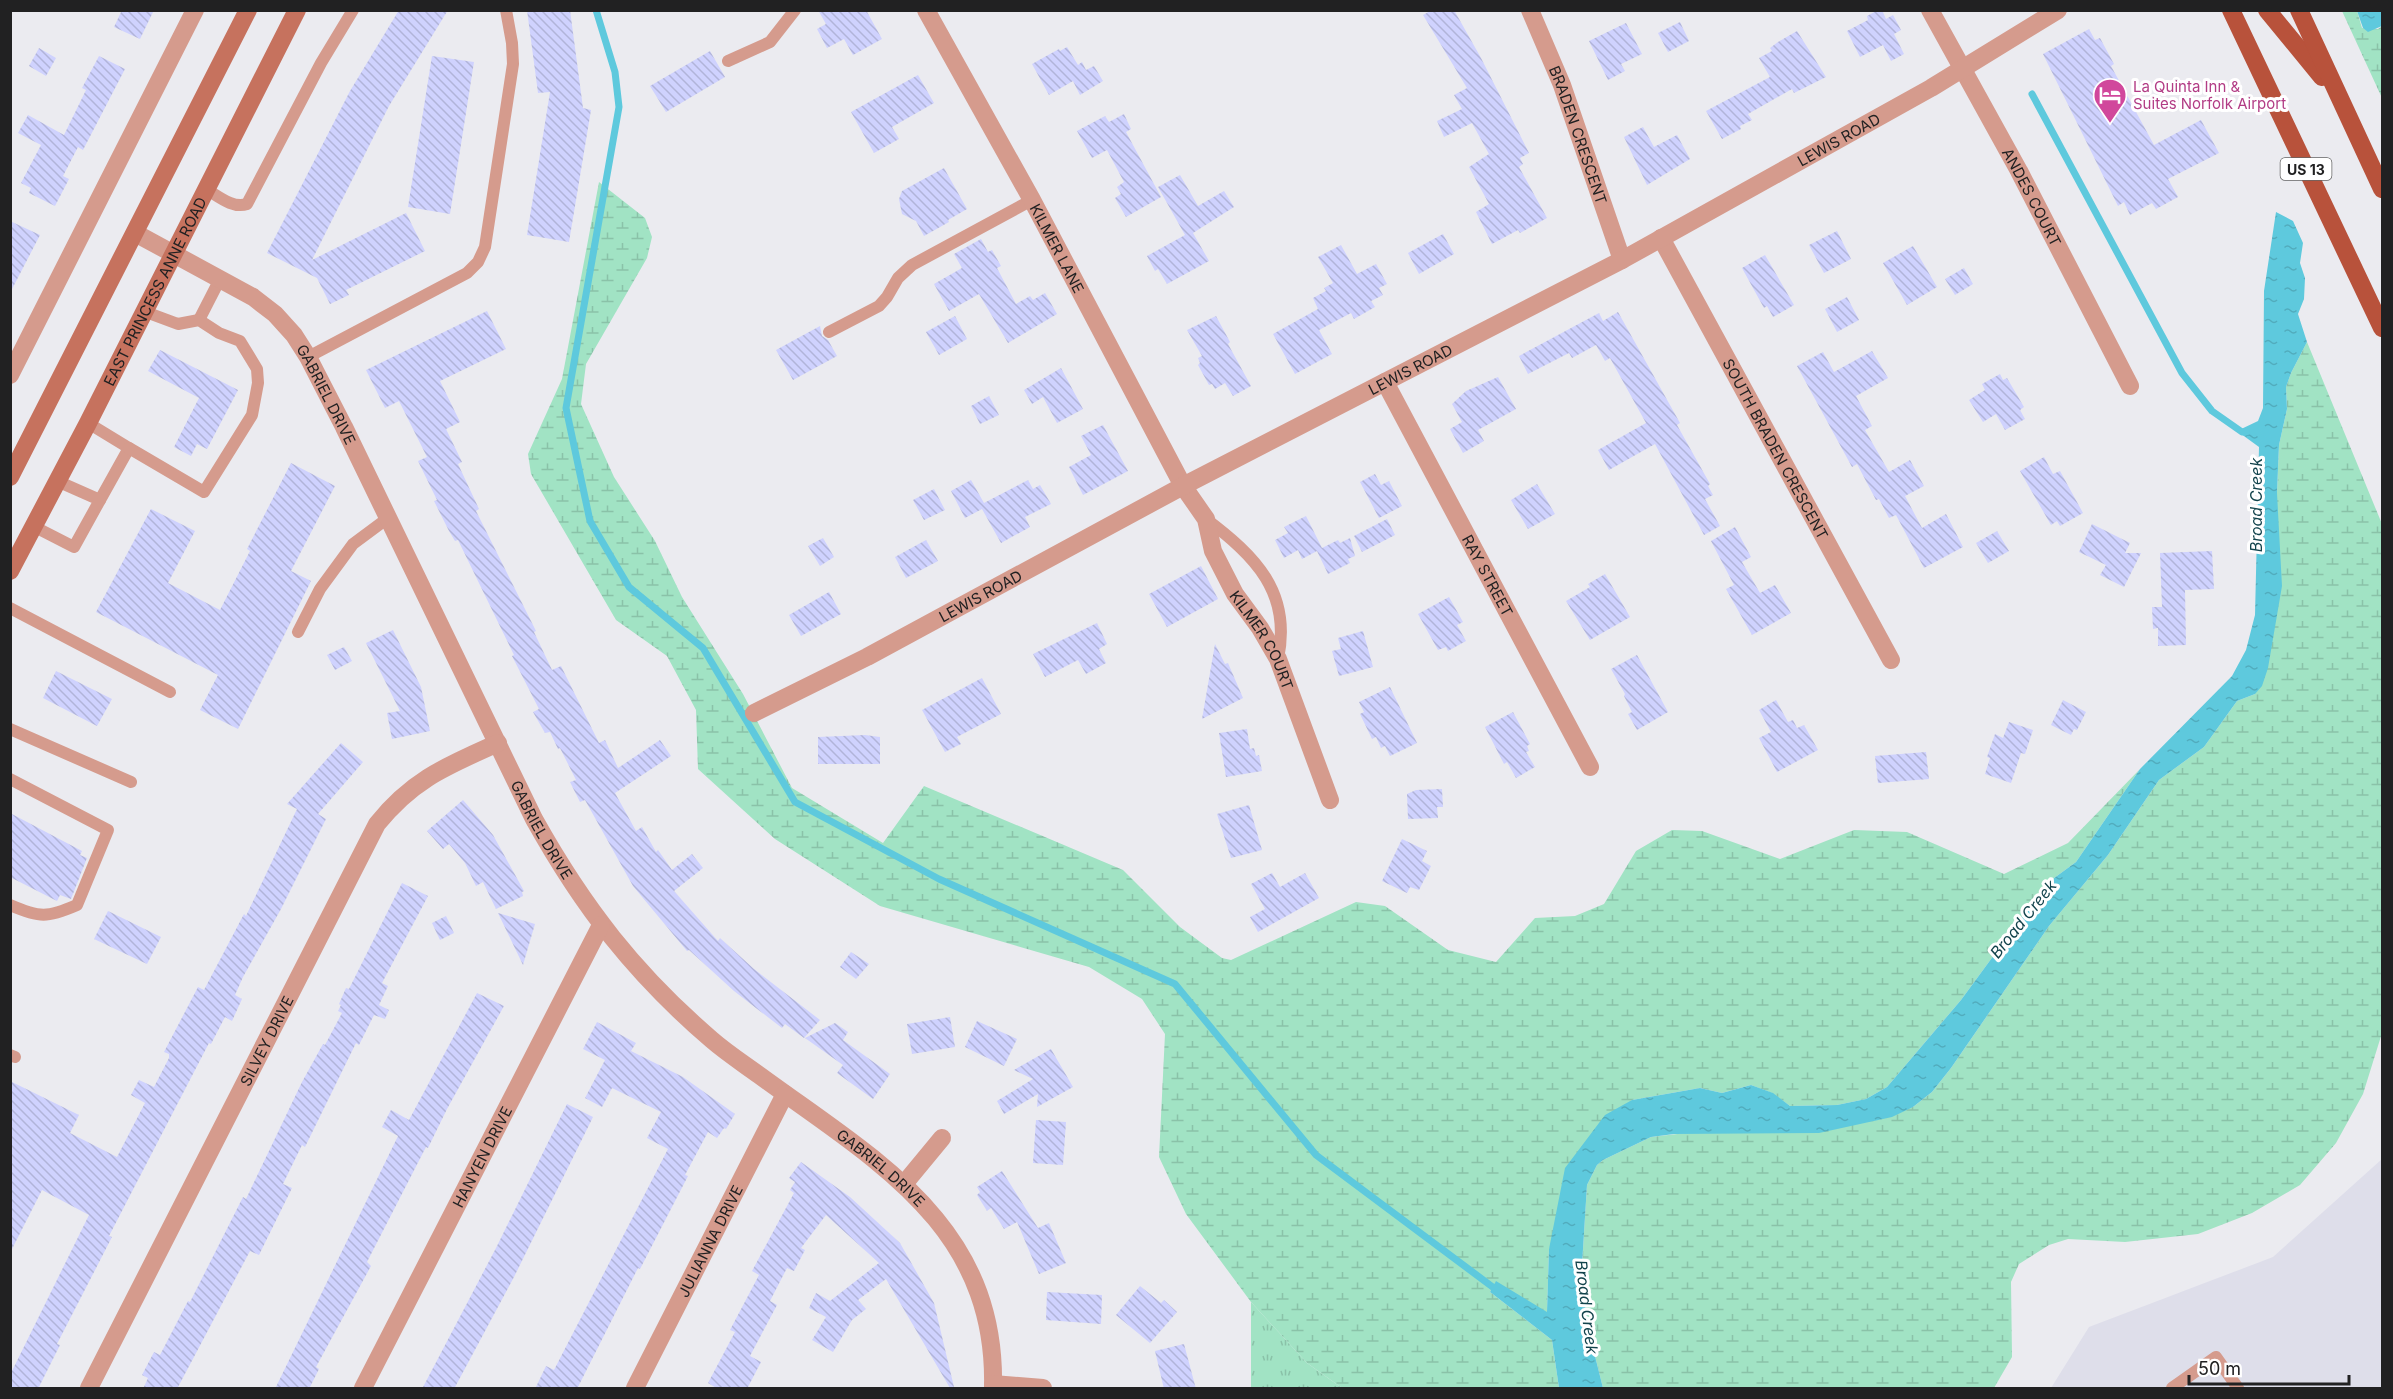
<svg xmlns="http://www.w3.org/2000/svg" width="2393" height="1399" font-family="Inter,sans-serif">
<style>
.built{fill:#dedeea}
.grass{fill:url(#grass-tufts)}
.wetland{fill:url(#wetland-marsh)}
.water{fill:url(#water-ripples)}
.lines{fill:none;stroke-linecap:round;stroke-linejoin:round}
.stream{stroke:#5ec9dd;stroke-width:7}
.building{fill:url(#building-back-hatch)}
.service{stroke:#d59b8d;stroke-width:12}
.minor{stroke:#d59b8d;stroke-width:18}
.secondary{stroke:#c6725e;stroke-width:18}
.primary{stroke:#b8523b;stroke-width:18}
.labels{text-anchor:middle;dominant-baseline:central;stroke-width:6;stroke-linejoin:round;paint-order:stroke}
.shield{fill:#fff;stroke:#646464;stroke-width:1.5}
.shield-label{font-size:14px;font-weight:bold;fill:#212122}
.hotel-label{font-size:15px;fill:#b23c85;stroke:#fff;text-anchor:start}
.street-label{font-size:15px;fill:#212122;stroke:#fff}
.water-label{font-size:16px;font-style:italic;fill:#12434c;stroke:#fff}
</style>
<defs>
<pattern id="grass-tufts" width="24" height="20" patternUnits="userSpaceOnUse" patternTransform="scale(1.5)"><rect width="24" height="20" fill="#a1e3c4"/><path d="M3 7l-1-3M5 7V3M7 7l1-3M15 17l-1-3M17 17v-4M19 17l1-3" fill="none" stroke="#8ac2a8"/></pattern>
<pattern id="wetland-marsh" width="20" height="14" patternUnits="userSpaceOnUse" patternTransform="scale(1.5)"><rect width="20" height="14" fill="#a1e3c4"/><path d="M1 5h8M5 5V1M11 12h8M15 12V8" fill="none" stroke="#8ac2a8"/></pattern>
<pattern id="water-ripples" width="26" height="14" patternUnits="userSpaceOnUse" patternTransform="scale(1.5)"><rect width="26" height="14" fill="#5ec9dd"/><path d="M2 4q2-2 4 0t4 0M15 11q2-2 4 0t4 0" fill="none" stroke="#51acbd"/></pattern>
<pattern id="building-back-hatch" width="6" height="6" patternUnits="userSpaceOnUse" patternTransform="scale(1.5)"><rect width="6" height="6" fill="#cfd2fe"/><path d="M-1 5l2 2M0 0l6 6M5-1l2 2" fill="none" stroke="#b1b4d9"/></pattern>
</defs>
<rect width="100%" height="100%" fill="#ebebf0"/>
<polygon class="built" points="2382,1159 2382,1388 2051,1388 2089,1327 2273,1257"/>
<polygon class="grass" points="1251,1302 1307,1363 1342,1388 1251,1388"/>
<g class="wetland">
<polygon points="2342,11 2357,11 2362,28 2378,29 2382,26 2382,98"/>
<polygon points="599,182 645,218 652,237 647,258 586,364 581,404 614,477 655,541 682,597 743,694 792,788 883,843 924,786 1123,870 1180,927 1222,958 1231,960 1356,902 1385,906 1448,950 1496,962 1535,918 1575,916 1604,904 1636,851 1672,830 1702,831 1780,859 1854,830 1907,832 2004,874 2068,843 2140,769 2076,862 2046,884 1961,1000 1887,1087 1866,1099 1837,1105 1790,1106 1772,1093 1751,1085 1722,1093 1700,1088 1632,1100 1549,1249 1547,1313 1496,1282 1490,1292 1552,1340 1559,1388 1342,1388 1307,1363 1251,1302 1186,1214 1159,1157 1165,1034 1142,999 1089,967 880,906 775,839 698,769 696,710 667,656 616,620 531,474 528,454 562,379"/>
<polygon points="2307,342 2382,524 2382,1033 2363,1094 2336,1143 2300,1185 2252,1213 2198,1234 2125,1242 2068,1239 2049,1245 2019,1264 2011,1282 2012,1357 1994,1388 1603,1388 1587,1324 1582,1265 1587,1185 1597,1165 1603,1160 1651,1137 1913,1107 1932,1092 1951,1068 2049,926 2108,855 2159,780 2204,747 2237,701 2255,694 2277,493 2279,445 2287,409 2286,387 2291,373"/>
</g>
<g class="water">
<polygon points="2357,11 2382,11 2382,26 2368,32 2363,28"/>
<polygon points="2276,212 2293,221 2303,243 2300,263 2305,278 2304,299 2298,314 2307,342 2291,373 2286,387 2287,409 2279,445 2277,493 2282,586 2268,668 2262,686 2255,694 2237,701 2204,747 2159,780 2108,855 2049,926 1951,1068 1932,1092 1913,1107 1892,1117 1819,1133 1674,1134 1651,1137 1603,1160 1597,1165 1587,1185 1582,1265 1587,1324 1603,1388 1559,1388 1552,1340 1490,1292 1496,1281 1547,1312 1549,1249 1565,1168 1605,1115 1632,1100 1700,1088 1722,1093 1751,1085 1773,1093 1790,1106 1837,1105 1866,1099 1887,1087 1961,1000 2046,884 2076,862 2140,769 2232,676 2246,650 2255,615 2259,447 2237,431 2258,421 2263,408 2264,291"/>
</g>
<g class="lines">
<g class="stream">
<polyline points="596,10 615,72 619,107 566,408 590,521 629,587 703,648 795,802 939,879 1175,984 1316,1155 1498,1291"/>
<polyline points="2032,94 2182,373 2212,411 2242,432 2246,432"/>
</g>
</g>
<g class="building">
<polygon points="122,10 154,10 140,39 114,27"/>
<polygon points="399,10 448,10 389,106 312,260 406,213 425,251 346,290 349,295 330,304 317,278 267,253 350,91"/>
<polygon points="527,10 570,10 583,108 591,110 569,242 527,235 550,92 538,93"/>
<polygon points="818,10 866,10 882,39 853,55 844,39 827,48 817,29 826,24"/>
<polygon points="1432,10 1454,10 1481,58 1529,153 1520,158 1523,164 1519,167 1547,218 1520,233 1518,230 1492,244 1476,212 1489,204 1469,167 1489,154 1472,123 1444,137 1437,121 1462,109 1454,95 1467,88 1423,15"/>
<polygon points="1878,10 1882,10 1886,19 1893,15 1901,30 1894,34 1904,54 1891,61 1883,45 1860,57 1847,31 1868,20 1867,16"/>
<polygon points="1680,22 1689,41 1668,52 1658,33"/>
<polygon points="1626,23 1642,54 1621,64 1625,71 1608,80 1589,41"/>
<polygon points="2089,29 2095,40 2100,38 2114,64 2111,66 2154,145 2201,120 2219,153 2168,179 2178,197 2156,209 2152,203 2130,215 2124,202 2118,206 2043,54"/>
<polygon points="1797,31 1826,77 1794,93 1792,89 1748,114 1752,120 1740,126 1741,129 1722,139 1706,111 1770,77 1759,58 1772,51 1770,48 1778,42"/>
<polygon points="1067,47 1078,65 1082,62 1086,70 1094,66 1103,81 1080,95 1073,81 1049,95 1032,64 1059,49 1060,51"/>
<polygon points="39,48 56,58 46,76 29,66"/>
<polygon points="710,51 725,77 666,112 650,86"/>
<polygon points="99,56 125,69 83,150 78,147 63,176 69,179 55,206 29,193 31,188 21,183 41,145 18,133 28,115 64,135 86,90 82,88"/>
<polygon points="432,56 474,62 450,214 408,207"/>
<polygon points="918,75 934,103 892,127 899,139 874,153 851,112"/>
<polygon points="1124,114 1131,129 1126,132 1161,197 1126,217 1115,198 1121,194 1117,187 1124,182 1107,150 1092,158 1077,131 1105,116 1109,122"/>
<polygon points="1643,127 1654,147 1677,135 1690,159 1647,185 1624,137"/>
<polygon points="944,168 967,209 948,220 949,222 924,236 916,221 902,214 899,199 902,191"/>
<polygon points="1180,175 1198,206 1224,191 1234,207 1193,233 1209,261 1167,284 1158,269 1155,271 1147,256 1185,235 1158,187"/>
<polygon points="10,221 40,235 10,293"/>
<polygon points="1837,231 1851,259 1824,273 1809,245"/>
<polygon points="1443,234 1454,254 1419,274 1408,253"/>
<polygon points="981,239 988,252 992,250 1001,266 997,268 1016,304 1030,296 1033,300 1045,293 1057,314 1008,343 979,294 949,311 934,284 962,268 954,254"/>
<polygon points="1341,245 1357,274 1376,264 1387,284 1379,288 1383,295 1371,301 1375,307 1354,319 1351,313 1319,330 1332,354 1295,374 1273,334 1318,309 1313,298 1326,291 1324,288 1333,283 1318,257"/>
<polygon points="1913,246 1937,287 1907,305 1883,263"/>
<polygon points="1765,255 1794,305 1773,317 1767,306 1764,308 1742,268"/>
<polygon points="1964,268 1973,284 1955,295 1945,279"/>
<polygon points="1847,297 1859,320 1837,332 1825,309"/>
<polygon points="487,311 506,349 440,381 460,422 446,429 462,462 458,464 479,509 476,511 536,631 534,632 552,670 561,666 599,743 605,740 618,768 660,740 671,756 615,793 636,831 642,827 656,852 658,850 672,870 692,854 703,868 674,891 718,941 720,938 754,969 820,1020 804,1038 785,1024 782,1028 734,991 689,950 687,951 633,886 585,800 580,802 570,782 576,780 560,748 558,749 550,732 545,733 533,712 539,709 512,656 514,655 458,540 455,541 449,531 434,501 437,500 418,461 427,457 399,401 385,408 366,370"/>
<polygon points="1618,312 1680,423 1677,425 1710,484 1708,486 1713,495 1705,499 1720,526 1704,535 1655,444 1609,470 1598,450 1646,423 1610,358 1605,361 1596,345 1572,358 1569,353 1528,374 1519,356 1599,313 1603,321"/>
<polygon points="955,316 967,339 939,355 926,332"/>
<polygon points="1216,316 1230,342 1228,344 1251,386 1233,396 1225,383 1215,389 1212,384 1209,385 1198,365 1200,363 1198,358 1202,356 1187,330"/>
<polygon points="820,326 822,336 828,340 837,356 793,380 776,350"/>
<polygon points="160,350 238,390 207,449 197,444 191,456 174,447 199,398 148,371"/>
<polygon points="1872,351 1888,378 1856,396 1872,426 1865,430 1889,472 1910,460 1924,486 1905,496 1922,528 1946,514 1963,547 1924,568 1896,515 1889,518 1879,499 1876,500 1857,464 1852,467 1797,366 1823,352 1834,372"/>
<polygon points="1061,368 1083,409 1057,423 1043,397 1032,404 1024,390"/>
<polygon points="2000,374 2003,380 2007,378 2024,407 2020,410 2025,419 2005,430 1996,414 1983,422 1969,400 1985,390 1982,384"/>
<polygon points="1498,377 1516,409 1478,430 1484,441 1463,453 1450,429 1462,422 1452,404 1466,391"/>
<polygon points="989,396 999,415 980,424 971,406"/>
<polygon points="1103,425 1128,471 1083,495 1069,467 1091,455 1081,436"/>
<polygon points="2044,457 2053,474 2060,471 2083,513 2060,526 2057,521 2051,525 2020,471"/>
<polygon points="291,463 335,486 291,571 311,581 238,729 200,710 218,675 96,612 151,509 195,531 168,583 220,610 250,551 247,549"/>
<polygon points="1375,474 1381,485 1389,481 1402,506 1379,518 1360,482"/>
<polygon points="971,480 984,503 1028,480 1033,489 1040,485 1051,504 1025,517 1030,527 1001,543 982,509 965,518 951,491"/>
<polygon points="1537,484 1555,514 1528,529 1511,500"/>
<polygon points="934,489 945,510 924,520 913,500"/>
<polygon points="1306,516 1322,548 1338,540 1340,543 1350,538 1355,556 1348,559 1350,563 1328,574 1317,551 1302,559 1298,550 1284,558 1275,540 1288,533 1284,527"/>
<polygon points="1387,519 1395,535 1362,552 1354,536"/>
<polygon points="2092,524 2130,543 2125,553 2141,553 2124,587 2100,575 2106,565 2079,552"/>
<polygon points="1735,527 1751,557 1742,562 1760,593 1775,585 1791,613 1752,635 1726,589 1734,585 1711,541"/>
<polygon points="1997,531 2009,551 1988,563 1976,543"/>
<polygon points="823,538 834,557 820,566 808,546"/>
<polygon points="926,540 938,561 906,578 895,557"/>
<polygon points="2212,551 2214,589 2185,590 2186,645 2158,646 2158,628 2153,629 2152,607 2162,607 2160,553"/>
<polygon points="1201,566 1218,599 1167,627 1149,594"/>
<polygon points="1605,574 1630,617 1590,640 1566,601 1590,587 1588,584"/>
<polygon points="829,592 841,614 801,636 789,615"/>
<polygon points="1449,597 1463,622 1457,625 1466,641 1448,651 1446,647 1438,650 1418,614"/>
<polygon points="1097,623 1107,644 1099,649 1106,663 1086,674 1078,660 1045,677 1033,654"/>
<polygon points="393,630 421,687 430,731 392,739 387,713 400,711 366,643"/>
<polygon points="1363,631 1373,667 1339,676 1332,651 1341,649 1338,638"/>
<polygon points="1215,644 1225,664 1228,663 1243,698 1202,719"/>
<polygon points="344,647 352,661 335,670 327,655"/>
<polygon points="1637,655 1668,712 1637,730 1628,714 1632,712 1624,696 1625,694 1611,669"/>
<polygon points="56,671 112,699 97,726 43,698"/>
<polygon points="982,678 1001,714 957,737 961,744 945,752 922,710"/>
<polygon points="1390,687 1417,743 1390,756 1385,746 1381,748 1376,737 1372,739 1360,714 1364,712 1359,702"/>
<polygon points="1776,700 1788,722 1793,720 1797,728 1804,725 1818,750 1777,772 1759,738 1771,732 1759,710"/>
<polygon points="2063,700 2086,712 2077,730 2074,729 2071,735 2051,725"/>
<polygon points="1513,712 1530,744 1527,746 1529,751 1526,752 1535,767 1516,778 1507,762 1504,764 1485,727"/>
<polygon points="2009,722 2033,730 2025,754 2021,753 2011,783 1985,774 1990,758 1987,757 1995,734 2003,738"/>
<polygon points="1247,729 1250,749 1254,748 1256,756 1259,755 1262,771 1226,777 1219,733"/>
<polygon points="865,735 880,737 880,764 818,764 818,737"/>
<polygon points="341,743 363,762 318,814 326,819 281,909 243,977 235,995 242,999 232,1021 225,1017 211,1044 209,1043 109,1236 112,1237 57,1344 60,1345 38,1389 10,1389 10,1375 89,1215 42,1190 10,1253 10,1081 79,1115 70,1133 117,1157 145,1103 131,1095 139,1080 154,1087 169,1058 169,1054 164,1052 198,987 204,990 244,914 246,916 297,809 287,804"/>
<polygon points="1926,752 1929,779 1878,783 1875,756"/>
<polygon points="1442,789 1443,807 1437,807 1438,818 1408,819 1407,794 1416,790"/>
<polygon points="463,800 493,835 524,891 522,892 523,896 496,909 483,882 476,886 465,863 449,844 443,849 427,831"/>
<polygon points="1249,805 1262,850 1231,858 1217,814"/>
<polygon points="10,813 82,851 80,855 87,858 71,899 60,895 57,901 10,877"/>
<polygon points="1402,839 1427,851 1422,861 1431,866 1419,890 1410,887 1407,893 1382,881"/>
<polygon points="1272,873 1280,887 1305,873 1319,898 1258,932 1250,917 1265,909 1251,884"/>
<polygon points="402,883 428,896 382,983 388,986 379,1005 389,1010 385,1019 374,1015 359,1045 356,1043 305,1147 302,1145 283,1184 292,1188 259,1255 250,1251 177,1389 143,1389 148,1378 142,1375 154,1352 160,1355 188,1301 190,1302 243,1197 246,1199 302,1082 323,1044 325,1045 342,1013 338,1011 341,1005 339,1004 346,988 349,989"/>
<polygon points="108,911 161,937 147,964 94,939"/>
<polygon points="498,913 535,924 523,965"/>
<polygon points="446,916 454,933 440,940 432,923"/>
<polygon points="851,952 869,964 856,979 840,967"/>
<polygon points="477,993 504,1006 447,1109 428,1148 426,1147 367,1262 371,1266 316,1367 319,1369 309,1389 275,1389 398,1136 382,1127 391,1110 409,1120"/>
<polygon points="950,1017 955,1047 912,1054 907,1024"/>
<polygon points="977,1021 1017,1039 1004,1066 965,1047"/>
<polygon points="597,1022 636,1043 631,1051 683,1077 735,1114 726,1129 724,1128 717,1138 708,1132 685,1175 688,1176 640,1269 638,1268 577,1389 535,1389 546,1366 554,1370 668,1149 647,1138 661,1112 612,1088 602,1107 585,1098 605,1060 583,1049"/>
<polygon points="835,1023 848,1032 843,1040 890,1074 873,1099 837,1073 843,1065 805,1038"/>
<polygon points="1051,1049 1073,1087 1037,1107 1038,1094 1004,1114 997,1101 1033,1079 1014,1070"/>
<polygon points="567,1104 593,1117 514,1277 454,1389 422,1389 496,1248"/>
<polygon points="1036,1120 1066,1122 1063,1165 1033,1163"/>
<polygon points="801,1162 850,1197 900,1243 934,1303 954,1387 950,1388 886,1279 858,1300 866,1309 852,1320 833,1352 812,1340 826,1317 809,1308 816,1293 830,1301 879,1263 826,1215 801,1248 805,1250 794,1271 787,1268 770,1301 777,1305 750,1356 761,1362 747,1389 718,1389 708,1383 735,1332 730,1330 759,1275 752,1271 794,1193 790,1190 795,1182 789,1178"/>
<polygon points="1002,1171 1038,1228 1049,1223 1066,1263 1039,1274 1017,1222 1004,1229 991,1208 987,1211 977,1195 980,1192 977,1187"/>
<polygon points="1140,1286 1161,1303 1164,1300 1177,1312 1150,1343 1116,1315"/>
<polygon points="1047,1292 1102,1295 1101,1324 1046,1320"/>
<polygon points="1184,1344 1196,1389 1164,1389 1155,1351"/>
</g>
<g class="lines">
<g class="service">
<polyline points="728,61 770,42 795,10"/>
<path d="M206,189C218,196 233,209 247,204L321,63L353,10"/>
<polyline points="199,320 220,279"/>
<polyline points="829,332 879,306 887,297 898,278 912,265 1032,200"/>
<polyline points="308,357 467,273 478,262 485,247 513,64 512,43 506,10"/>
<polyline points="88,423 129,448 100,500"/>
<polyline points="129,448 204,492 252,415 258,383 257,369 240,341 219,333 199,320 178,324 143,311"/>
<path d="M1206,519C1255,556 1292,592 1278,659"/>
<polyline points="33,526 74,547 100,500 57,481"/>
<polyline points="10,608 170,692"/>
<polyline points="298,632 320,589 353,544 388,518"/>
<polyline points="10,729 131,782"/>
<path d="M10,779L108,830L77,905C47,918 40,918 10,905"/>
<polyline points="10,1055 15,1057"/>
<polyline points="2172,1388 2216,1357 2238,1388"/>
</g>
<g class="minor">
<path id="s1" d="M926,10L1032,200L1183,486L1206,519L1213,551L1235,594L1260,628L1278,659L1330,800"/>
<path id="s2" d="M1530,10L1562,85L1622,260"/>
<path id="s3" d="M1930,10L2019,171L2130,386"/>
<path id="s4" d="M135,233L253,297L275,314L294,335L308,357L344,427L534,819C583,907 635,974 712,1040C727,1053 744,1064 759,1075C875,1160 997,1225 993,1388"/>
<path id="s5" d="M1661,238L1891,660"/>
<polyline points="10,375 195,10"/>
<path id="s6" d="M1385,382L1590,767"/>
<path id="s7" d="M754,713L867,657L1183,486L1622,260L1931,88L2058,10"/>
<polyline points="904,1184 942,1138"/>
<polyline points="993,1384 1043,1388"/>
<path id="s8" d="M89,1388L377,824C413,779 447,766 498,743"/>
<path id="s9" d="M363,1388L601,925"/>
<path id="s10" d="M635,1388L785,1094"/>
</g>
<g class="secondary">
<polyline points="10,477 248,10"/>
<path id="s11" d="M10,571L88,423L297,10"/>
</g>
<g class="primary">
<polyline points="2231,10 2382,328"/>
<polyline points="2267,10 2322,77"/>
<polyline points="2299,10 2382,189"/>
</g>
</g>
<defs>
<g id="hotel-pin" transform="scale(1.725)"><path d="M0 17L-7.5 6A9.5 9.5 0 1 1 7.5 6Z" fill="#d1479c" stroke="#fff"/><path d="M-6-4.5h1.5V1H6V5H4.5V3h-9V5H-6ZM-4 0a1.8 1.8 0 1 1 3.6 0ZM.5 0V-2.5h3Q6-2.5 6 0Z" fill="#fff"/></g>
</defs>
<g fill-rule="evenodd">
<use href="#hotel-pin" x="2110" y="95"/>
</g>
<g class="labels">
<rect class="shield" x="2280.5" y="158" width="51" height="22" rx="4.5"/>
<g class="shield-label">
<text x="2306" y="169">US 13</text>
</g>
<g class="hotel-label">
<text x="2133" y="86">La Quinta Inn &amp;<tspan x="2133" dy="17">Suites Norfolk Airport</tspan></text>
</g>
<g class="street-label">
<text stroke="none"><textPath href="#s2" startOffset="134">BRADEN CRESCENT</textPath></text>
<text stroke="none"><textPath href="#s7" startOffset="1227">LEWIS ROAD</textPath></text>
<text stroke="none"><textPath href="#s3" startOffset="213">ANDES COURT</textPath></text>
<text stroke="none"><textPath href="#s1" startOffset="272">KILMER LANE</textPath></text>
<text stroke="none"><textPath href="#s11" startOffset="315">EAST PRINCESS ANNE ROAD</textPath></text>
<text stroke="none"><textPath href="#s7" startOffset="741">LEWIS ROAD</textPath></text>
<text stroke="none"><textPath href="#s4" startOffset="258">GABRIEL DRIVE</textPath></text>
<text stroke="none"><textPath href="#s5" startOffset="240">SOUTH BRADEN CRESCENT</textPath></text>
<text stroke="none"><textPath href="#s6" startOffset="219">RAY STREET</textPath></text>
<text stroke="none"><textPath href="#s7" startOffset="255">LEWIS ROAD</textPath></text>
<text stroke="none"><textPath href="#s1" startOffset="716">KILMER COURT</textPath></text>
<text stroke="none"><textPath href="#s4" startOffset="744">GABRIEL DRIVE</textPath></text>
<text stroke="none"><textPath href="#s8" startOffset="390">SILVEY DRIVE</textPath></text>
<text stroke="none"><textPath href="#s9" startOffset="260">HANYEN DRIVE</textPath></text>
<text stroke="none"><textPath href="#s4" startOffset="1228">GABRIEL DRIVE</textPath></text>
<text stroke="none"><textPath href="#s10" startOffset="165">JULIANNA DRIVE</textPath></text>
</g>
<g class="water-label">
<text transform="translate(2256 505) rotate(-90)">Broad Creek</text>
<text transform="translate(2023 919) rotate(-51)">Broad Creek</text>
<text transform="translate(1587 1307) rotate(83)">Broad Creek</text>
</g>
</g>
<rect width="2393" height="1399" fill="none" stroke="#212122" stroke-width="24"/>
<path d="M2189 1375v9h160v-9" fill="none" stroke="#212122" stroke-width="3"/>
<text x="2198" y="1375" font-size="18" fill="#212122" stroke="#ffffff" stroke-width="4.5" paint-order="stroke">50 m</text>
</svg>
